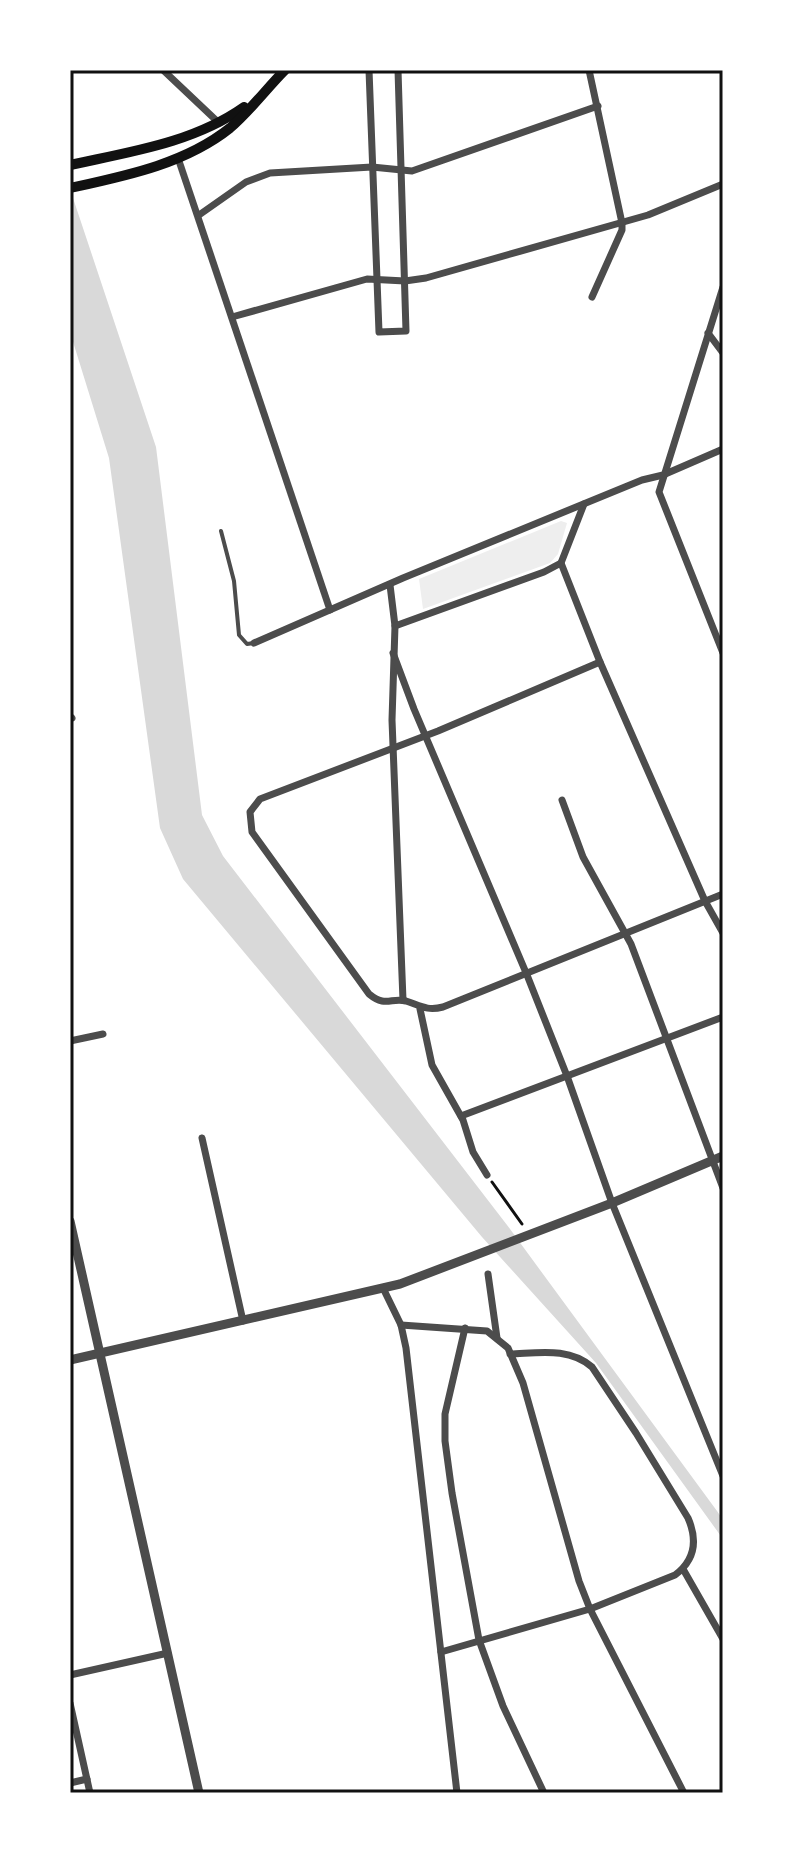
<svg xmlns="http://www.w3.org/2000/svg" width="793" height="1863" font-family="Jost,sans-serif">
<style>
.green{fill:#eee}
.water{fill:#d9d9d9}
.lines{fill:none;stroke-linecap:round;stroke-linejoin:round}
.path{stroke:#111;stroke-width:3}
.service{stroke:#4c4c4c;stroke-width:4}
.minor{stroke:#4c4c4c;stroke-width:7}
.tertiary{stroke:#4c4c4c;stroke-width:9}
.secondary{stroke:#111;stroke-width:10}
.neatline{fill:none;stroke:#111;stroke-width:3}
</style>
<rect width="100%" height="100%" fill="#fff"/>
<polygon class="green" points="561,521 567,523 558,554 550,563 423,609 419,579"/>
<polygon class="water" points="70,189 156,447 202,815 223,856 507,1225 717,1511 723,1520 723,1539 596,1363 482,1237 183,879 160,828 109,458 70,332"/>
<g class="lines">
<polyline class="path" points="492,1182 522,1224"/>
<polyline class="service" points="221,531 234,581 239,635 247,644 254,643"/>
<g class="minor">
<polyline points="163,70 219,123"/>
<polyline points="369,70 379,332 406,331 398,70"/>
<polyline points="589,70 622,223 622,230 592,297"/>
<polyline points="178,158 330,610"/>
<polyline points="199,215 246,182 270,173 372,167 412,171 598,106"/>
<polyline points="723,287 659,492 723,653"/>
<polyline points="232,317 367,279 405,281 426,278 648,215 723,184"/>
<polyline points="708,333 723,353"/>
<polyline points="584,504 561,563 600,662 705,901 723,933"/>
<polyline points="390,585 395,626 392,720 403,1000"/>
<polyline points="395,626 544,572 561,563"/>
<polyline points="254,643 403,578 642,480 663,475 723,449"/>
<polyline points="393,653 414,709 527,975 567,1076 612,1203 723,1476"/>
<path d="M600,662L438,731L260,799L250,812L252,832L369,994C386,1008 391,997 406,1001C421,1006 427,1011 443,1007L723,894"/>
<polyline points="70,719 72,718"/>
<polyline points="562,800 583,857 631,944 723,1188"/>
<polyline points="420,1009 432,1065 463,1120 473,1152 487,1175"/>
<polyline points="70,1041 103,1034"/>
<polyline points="461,1116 723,1017"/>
<polyline points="202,1138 243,1321"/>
<polyline points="488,1274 497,1338"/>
<polyline points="383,1288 401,1325 406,1348 457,1793"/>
<polyline points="401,1325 487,1331 508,1348 523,1383 579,1581 590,1609 684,1793"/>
<polyline points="465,1328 445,1414 445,1441 452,1493 479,1640 503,1706 544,1793"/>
<polyline points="683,1569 723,1639"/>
<path d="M441,1652L590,1609L675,1575C695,1560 698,1541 688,1518L636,1433L592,1367C569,1347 539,1353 510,1354"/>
<polyline points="70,1675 168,1653"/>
<polyline points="70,1703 90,1793"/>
<polyline points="70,1783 87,1779"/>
</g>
<g class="tertiary">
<polyline points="70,1221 199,1793"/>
<polyline points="70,1360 400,1284 612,1203 723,1156"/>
</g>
<g class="secondary">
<path d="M70,165C129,152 193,143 244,107"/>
<path d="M70,188C125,176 185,164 230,128C250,111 267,88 285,70"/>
</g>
</g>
<rect width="793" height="1863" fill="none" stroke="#ffffff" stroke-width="144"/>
<rect x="72" y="72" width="649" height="1719" class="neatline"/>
</svg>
